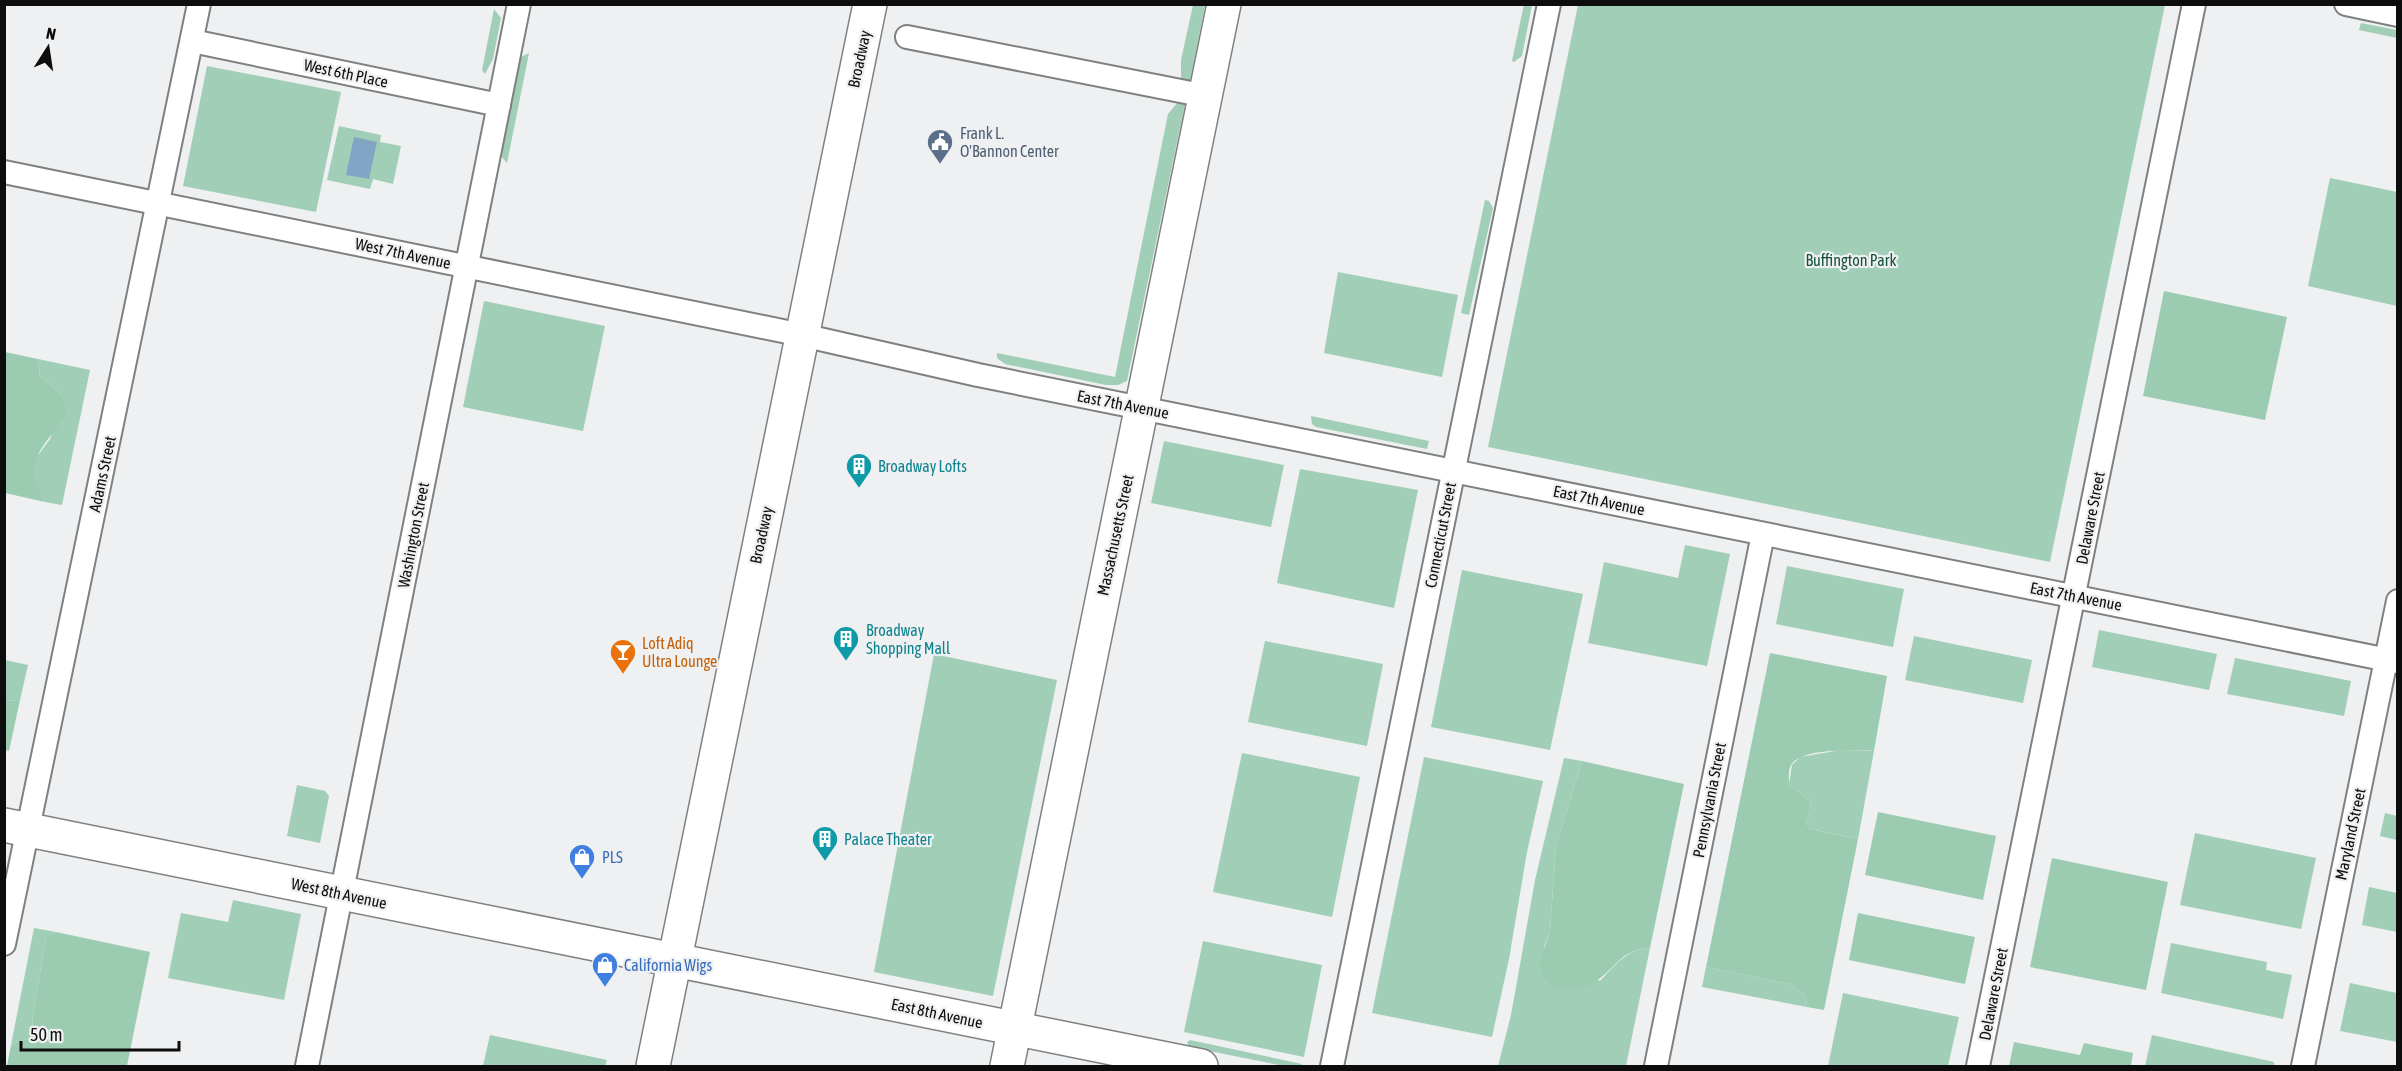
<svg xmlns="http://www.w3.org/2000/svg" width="2402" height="1071" font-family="'Asap Condensed',sans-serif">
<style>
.green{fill:#a1ceb6}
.forest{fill:#9bccb2}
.water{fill:#82a5c6}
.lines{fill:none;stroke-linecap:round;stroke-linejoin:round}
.street-casing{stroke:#7f8081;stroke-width:26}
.secondary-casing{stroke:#7f8081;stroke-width:36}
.primary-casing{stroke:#7f8081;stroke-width:36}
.street{stroke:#fff;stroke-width:22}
.secondary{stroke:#fff;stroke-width:33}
.primary{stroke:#fff;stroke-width:33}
.labels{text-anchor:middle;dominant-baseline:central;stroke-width:4.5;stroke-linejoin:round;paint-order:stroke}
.street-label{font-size:16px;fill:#0d0d0e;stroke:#eff0f1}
.service-label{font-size:16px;fill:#4e5e75;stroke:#eff0f1;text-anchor:start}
.park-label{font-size:16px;fill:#165139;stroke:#eff0f1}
.culture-label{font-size:16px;fill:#0d838f;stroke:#eff0f1;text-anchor:start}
.food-label{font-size:16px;fill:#c56008;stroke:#eff0f1;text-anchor:start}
.shop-label{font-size:16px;fill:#366cbe;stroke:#eff0f1;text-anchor:start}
</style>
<rect width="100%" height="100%" fill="#eff0f1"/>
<g class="green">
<polygon points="1524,4 1532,5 1522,56 1514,62 1512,61"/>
<polygon points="1193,5 1205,5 1190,82 1181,80 1181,60"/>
<polygon points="1578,5 2165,5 2050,562 1488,447"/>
<polygon points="494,9 501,18 493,59 485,74 482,70"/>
<polygon points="2361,23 2397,30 2397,38 2359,30"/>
<polygon points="529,53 507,163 500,155 519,58"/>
<polygon points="207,66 341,92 316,212 183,186"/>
<polygon points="1178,102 1185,104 1127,381 1118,385 1106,385 1005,364 997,358 997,353 1115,377 1168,114"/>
<polygon points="339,126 381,135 380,142 401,146 393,184 373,179 370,189 327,180"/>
<polygon points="2330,178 2397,192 2397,306 2308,286"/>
<polygon points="1485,200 1489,201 1493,208 1469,315 1461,313"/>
<polygon points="1338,272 1458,295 1442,377 1324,353"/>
<polygon points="484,301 605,326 583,431 463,407"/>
<polygon points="38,359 90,370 62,505 45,502 34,485 33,462 50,439 62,395 40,376"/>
<polygon points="1311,416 1429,441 1427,449 1316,427 1312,424"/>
<polygon points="1164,441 1284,465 1271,527 1151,503"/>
<polygon points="1300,469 1418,490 1394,608 1277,583"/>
<polygon points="1685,545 1730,554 1707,666 1588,643 1604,562 1678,578"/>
<polygon points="1787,566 1904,589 1893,647 1776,624"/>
<polygon points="1462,570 1583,594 1550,750 1431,727"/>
<polygon points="2099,630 2217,654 2209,690 2092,667"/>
<polygon points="1914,636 2032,660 2023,703 1905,680"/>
<polygon points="1265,641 1383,664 1367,746 1248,722"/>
<polygon points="934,654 1057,680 993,996 874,972"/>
<polygon points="2235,658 2351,681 2344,716 2227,694"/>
<polygon points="5,660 28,665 20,700 5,701"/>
<polygon points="1841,750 1874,751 1858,839 1810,829 1806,823 1811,809 1809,800 1789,784 1792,765 1800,757"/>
<polygon points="1242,753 1360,777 1332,917 1213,892"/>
<polygon points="1424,757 1543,781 1527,852 1509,959 1492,1037 1372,1013"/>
<path d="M1564,758L1582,761L1556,846L1550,931L1544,947L1600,981C1615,965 1627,949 1650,948L1626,1066H1498L1511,1015L1535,880Z"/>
<polygon points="297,785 325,791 329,796 320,843 287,836"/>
<polygon points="2385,813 2397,816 2397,840 2380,836"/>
<polygon points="2195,833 2316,858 2301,929 2180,905"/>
<polygon points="2369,887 2397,893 2397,932 2362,925"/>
<polygon points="233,900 301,914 284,1000 168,978 181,913 228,922"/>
<polygon points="34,928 56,932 46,938 33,1014 32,1037 11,1045"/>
<polygon points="1203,941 1322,965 1304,1057 1184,1032"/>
<polygon points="2171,943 2267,962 2266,970 2292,975 2283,1019 2161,993"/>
<polygon points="1706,967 1790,984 1806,995 1807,1007 1702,987"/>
<polygon points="2350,983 2397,993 2397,1042 2340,1031"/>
<polygon points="1843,993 1959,1017 1948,1066 1828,1066"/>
<polygon points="490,1035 607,1060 605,1066 483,1066"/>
<polygon points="2152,1035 2274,1062 2274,1066 2145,1066"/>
<polygon points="1190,1040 1302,1064 1301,1066 1284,1066 1189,1047 1187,1042"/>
</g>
<g class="forest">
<polygon points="2164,291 2287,317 2265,420 2143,396"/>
<path d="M5,352L38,359L40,376L62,395L66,414C44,449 20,460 45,502L5,493Z"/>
<path d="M1770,653L1887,676L1874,751C1855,751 1803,747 1791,765C1788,771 1789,778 1789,784L1809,800L1811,809L1806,823L1810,829L1858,839L1824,1010L1807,1007L1806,995L1790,984L1706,967Z"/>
<polygon points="20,700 9,751 5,750 5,701"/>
<path d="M1582,761L1684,784L1650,948C1605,950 1613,998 1551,987L1542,976L1540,961L1550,931L1556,846Z"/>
<polygon points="1878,812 1996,836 1983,900 1865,875"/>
<polygon points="2052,858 2168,882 2146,990 2030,967"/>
<polygon points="1858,913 1975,937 1965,984 1849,960"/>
<polygon points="56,932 150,952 127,1066 7,1066 11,1045 32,1037 33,1014 46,938"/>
<polygon points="2014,1042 2080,1055 2084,1043 2133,1053 2131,1066 2009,1066"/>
</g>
<polygon class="water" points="354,137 377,142 369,179 346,175"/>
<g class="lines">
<g class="street-casing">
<g id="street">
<polyline points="2346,4 2398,15"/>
<polyline points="907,37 1206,96"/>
<polyline points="192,41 499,105"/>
<polyline points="4,172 802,335 978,375 2398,662"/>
<polyline points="4,944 199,4"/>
<polyline points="307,1066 519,4"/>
<polyline points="1332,1066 1549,4"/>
<polyline points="1656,1066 1763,534"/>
<polyline points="1978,1066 2194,4"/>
<polyline points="2303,1066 2398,601"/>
</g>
</g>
<g class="secondary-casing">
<g id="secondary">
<polyline points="4,825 1201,1066"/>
<polyline points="1007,1066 1224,4"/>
</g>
</g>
<g class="primary-casing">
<polyline id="primary" points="653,1066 870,4"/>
</g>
<use href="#street" class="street"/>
<use href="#secondary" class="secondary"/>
<use href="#primary" class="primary"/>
</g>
<defs>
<g id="civic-pin" transform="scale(1.35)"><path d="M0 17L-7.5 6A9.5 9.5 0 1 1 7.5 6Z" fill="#5c6f8a" stroke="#eff0f1"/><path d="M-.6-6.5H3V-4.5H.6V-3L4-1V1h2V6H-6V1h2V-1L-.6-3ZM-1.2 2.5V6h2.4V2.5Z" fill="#fff"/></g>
<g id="building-pin" transform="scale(1.35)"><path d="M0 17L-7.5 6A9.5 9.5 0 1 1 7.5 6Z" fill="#0f9aa8" stroke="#eff0f1"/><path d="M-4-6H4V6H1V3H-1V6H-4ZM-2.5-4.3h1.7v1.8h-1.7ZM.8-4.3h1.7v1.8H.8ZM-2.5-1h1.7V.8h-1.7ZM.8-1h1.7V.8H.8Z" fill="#fff"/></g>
<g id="bar-pin" transform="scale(1.35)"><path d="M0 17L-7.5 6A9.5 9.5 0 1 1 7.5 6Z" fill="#e8710a" stroke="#eff0f1"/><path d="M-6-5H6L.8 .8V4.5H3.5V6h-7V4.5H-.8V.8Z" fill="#fff"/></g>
<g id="shop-pin" transform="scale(1.35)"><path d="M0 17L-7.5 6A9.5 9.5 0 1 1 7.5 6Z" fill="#3f7fe0" stroke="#eff0f1"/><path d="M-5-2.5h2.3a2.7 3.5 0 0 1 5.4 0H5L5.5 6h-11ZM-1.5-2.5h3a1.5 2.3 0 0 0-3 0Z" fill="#fff"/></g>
</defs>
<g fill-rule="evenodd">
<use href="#civic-pin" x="940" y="142"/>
<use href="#building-pin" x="859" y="466"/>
<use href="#building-pin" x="846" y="639"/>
<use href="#bar-pin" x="623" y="652"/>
<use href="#building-pin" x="825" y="839"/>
<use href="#shop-pin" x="582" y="857"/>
<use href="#shop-pin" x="605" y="965"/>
</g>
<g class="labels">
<g class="street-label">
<text transform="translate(859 59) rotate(-78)">Broadway</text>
<text transform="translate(346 73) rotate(12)">West 6th Place</text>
<text transform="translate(403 253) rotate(12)">West 7th Avenue</text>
<text transform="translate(1123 404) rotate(11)">East 7th Avenue</text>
<text transform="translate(102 474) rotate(-78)">Adams Street</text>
<text transform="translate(1599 500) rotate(12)">East 7th Avenue</text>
<text transform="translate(2090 518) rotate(-79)">Delaware Street</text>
<text transform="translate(413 535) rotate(-79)">Washington Street</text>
<text transform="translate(761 535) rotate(-78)">Broadway</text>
<text transform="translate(1115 535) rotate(-78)">Massachusetts Street</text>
<text transform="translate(1440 535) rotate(-79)">Connecticut Street</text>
<text transform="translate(2076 596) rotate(11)">East 7th Avenue</text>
<text transform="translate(1709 800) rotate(-79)">Pennsylvania Street</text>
<text transform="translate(2350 834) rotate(-78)">Maryland Street</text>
<text transform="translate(339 893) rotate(12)">West 8th Avenue</text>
<text transform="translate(1993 994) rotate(-79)">Delaware Street</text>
<text transform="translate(937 1013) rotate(12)">East 8th Avenue</text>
</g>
<g class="service-label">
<text x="960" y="133">Frank L.<tspan x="960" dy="18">O'Bannon Center</tspan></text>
</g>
<g class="park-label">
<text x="1851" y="260">Buffington Park</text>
</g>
<g class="culture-label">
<text x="878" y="466">Broadway Lofts</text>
<text x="866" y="630">Broadway<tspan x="866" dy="18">Shopping Mall</tspan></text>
<text x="844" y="839">Palace Theater</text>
</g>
<g class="food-label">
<text x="642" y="643">Loft Adiq<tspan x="642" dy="18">Ultra Lounge</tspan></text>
</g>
<g class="shop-label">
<text x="602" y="857">PLS</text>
<text x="624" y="965">California Wigs</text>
</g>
</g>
<rect width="2402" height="1071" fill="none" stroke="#0d0d0e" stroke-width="12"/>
<g transform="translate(48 48) rotate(12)" stroke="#eff0f1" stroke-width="4.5" paint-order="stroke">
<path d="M0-4.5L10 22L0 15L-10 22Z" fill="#0d0d0e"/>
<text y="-9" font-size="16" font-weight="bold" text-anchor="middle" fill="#0d0d0e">N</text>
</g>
<path d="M21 1041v9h158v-9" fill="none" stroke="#0d0d0e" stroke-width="3"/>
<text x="30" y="1041" font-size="18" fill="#0d0d0e" stroke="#eff0f1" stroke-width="4.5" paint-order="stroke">50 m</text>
</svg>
